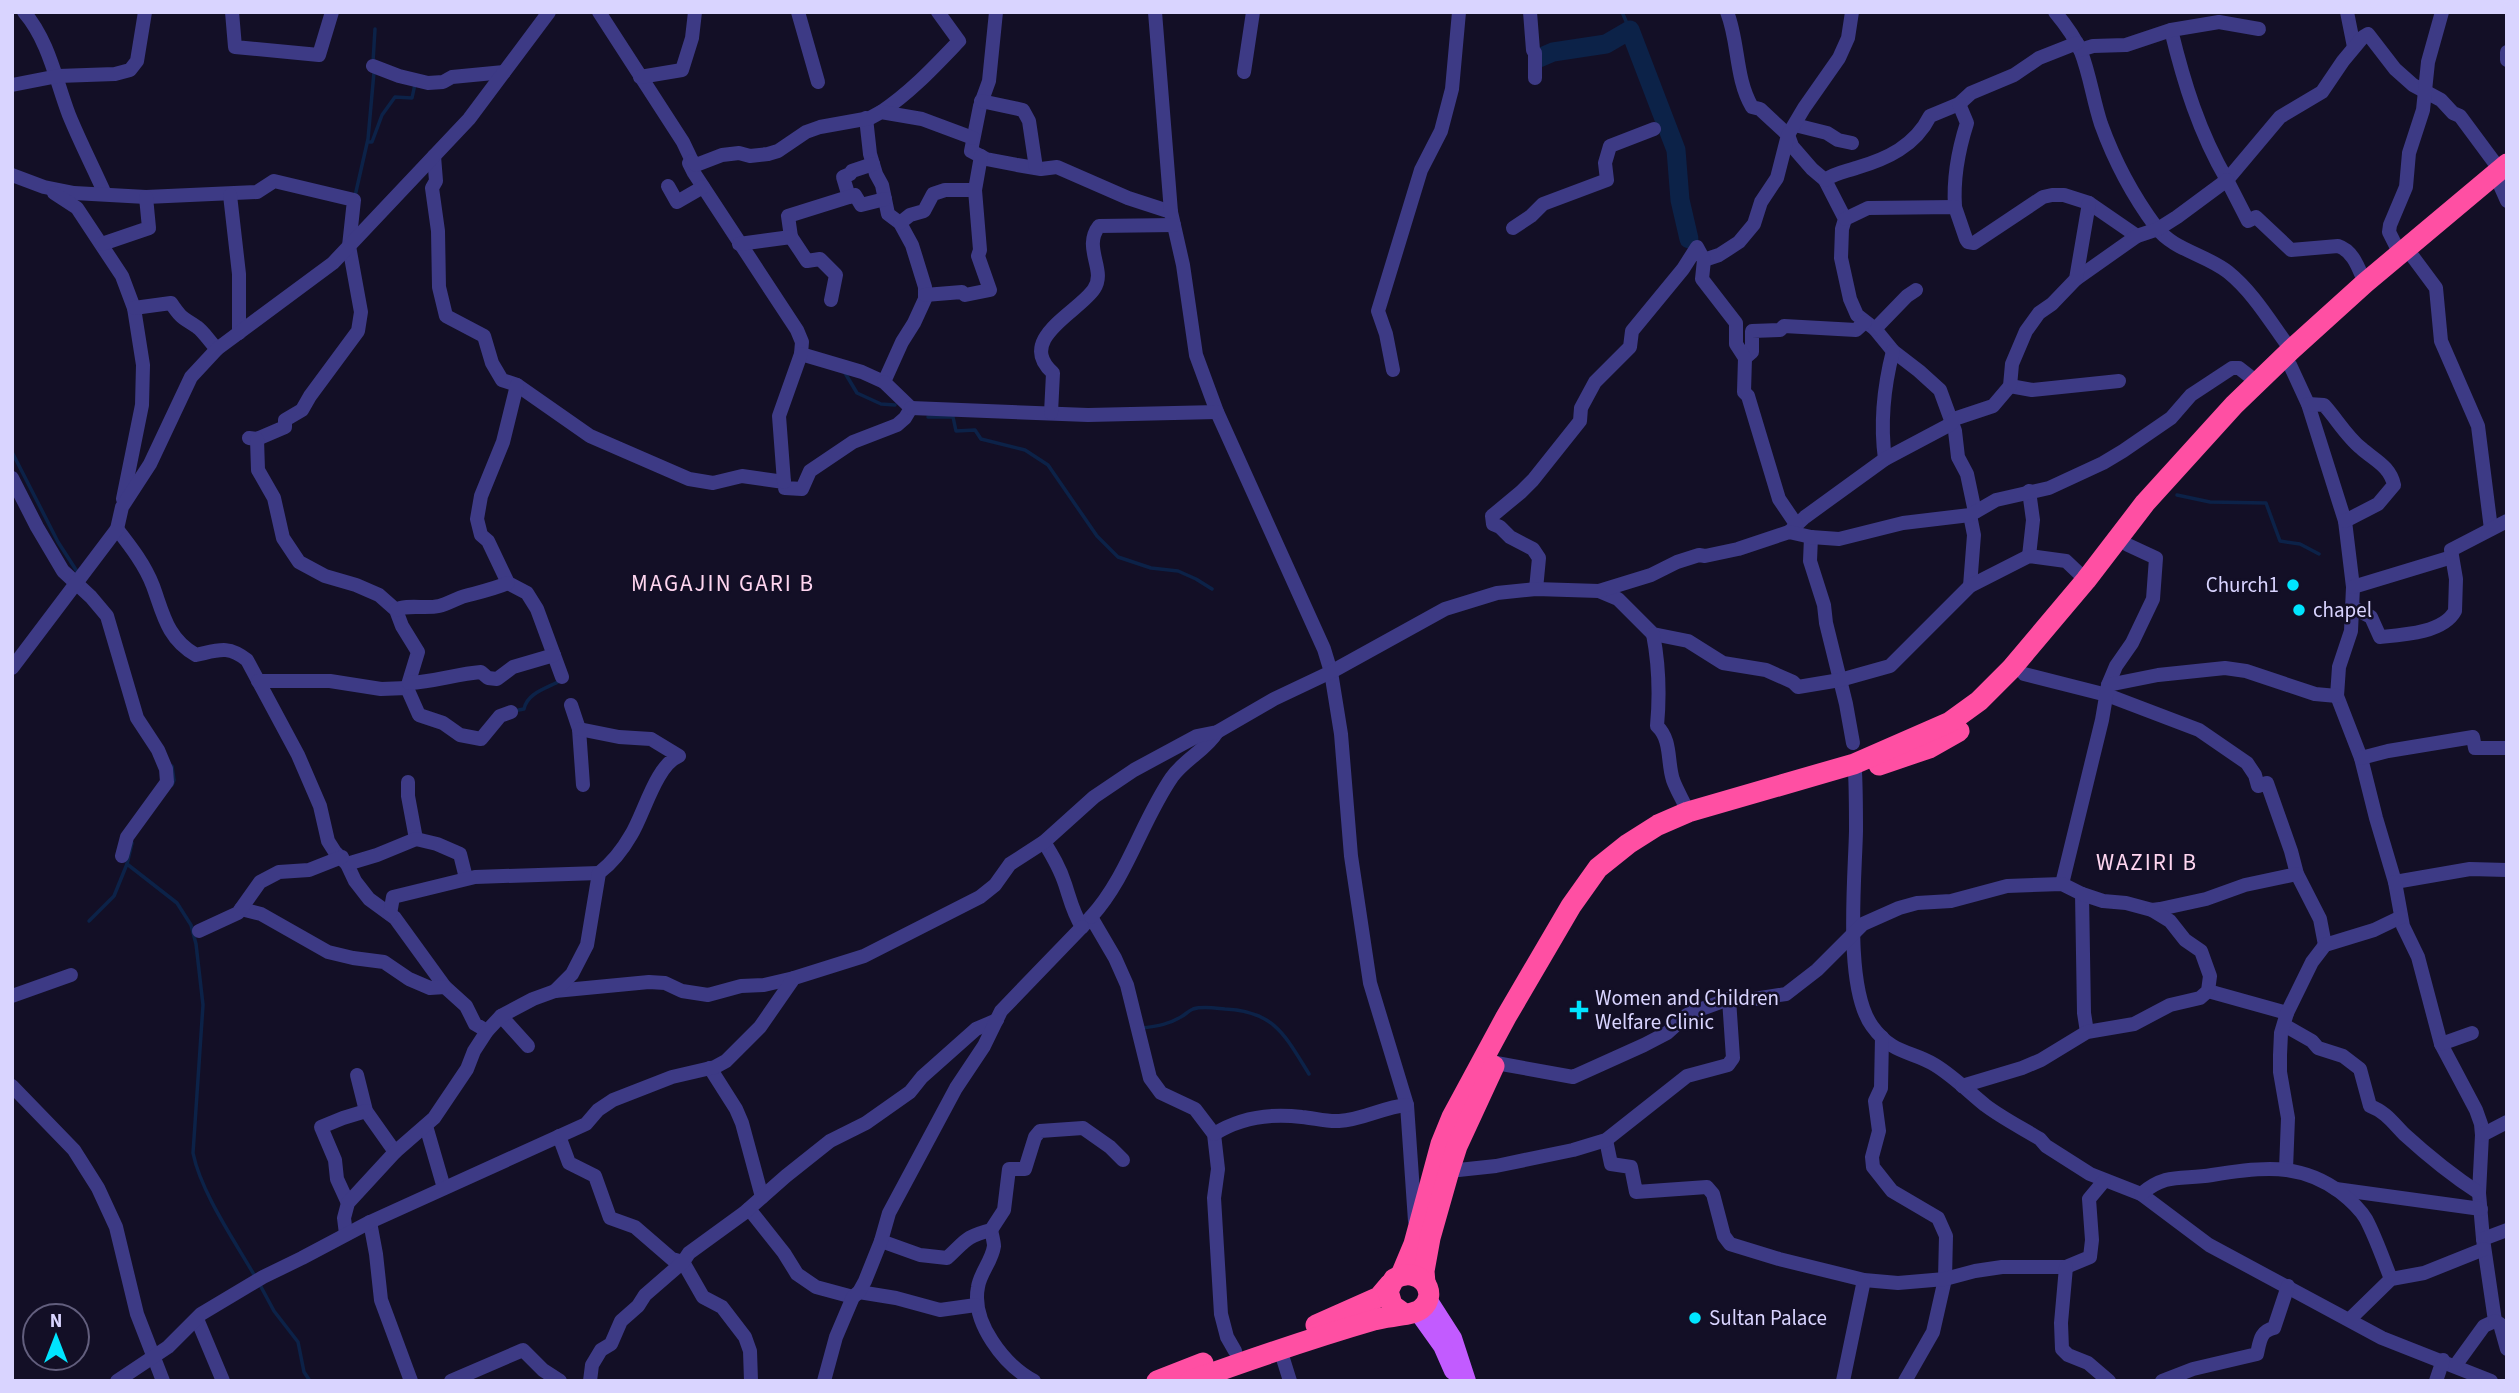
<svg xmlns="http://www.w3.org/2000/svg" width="2519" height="1393" font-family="'Source Sans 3',sans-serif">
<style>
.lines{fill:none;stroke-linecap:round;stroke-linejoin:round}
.stream{stroke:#0c2248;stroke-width:3.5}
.river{stroke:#0c2248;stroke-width:19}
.minor{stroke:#3d3a85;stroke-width:14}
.major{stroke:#c25bff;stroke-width:18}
.highway{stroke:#ff4fa3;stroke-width:21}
.poi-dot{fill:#00e5ff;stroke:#130f26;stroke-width:2.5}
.labels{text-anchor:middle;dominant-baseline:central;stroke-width:5;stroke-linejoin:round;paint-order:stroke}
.poi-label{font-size:21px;fill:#d9d4ff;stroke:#130f26;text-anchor:start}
.neighbourhood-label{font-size:23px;letter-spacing:2px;fill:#ffd6f0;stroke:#130f26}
</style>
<rect width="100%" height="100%" fill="#130f26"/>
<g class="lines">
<g class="stream">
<polyline points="1622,12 1636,44"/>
<polyline points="373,62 375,29"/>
<polyline points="368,142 372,142 382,115 395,97 412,98 415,84"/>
<polyline points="355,196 368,139 374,72"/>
<polyline points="845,373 857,393 881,404 895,405"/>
<polyline points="928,417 953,417 956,431 975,430 981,439 1025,450 1048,465 1097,536 1118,557 1151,568 1178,571 1196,579 1212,589"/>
<polyline points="12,452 58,542 78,573"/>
<polyline points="2177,495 2210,502 2266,503 2280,541 2300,544 2319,554"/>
<path d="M513,711L524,709C527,693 547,688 560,681"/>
<polyline points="172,766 174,780 172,785"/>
<path d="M132,843L127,864L177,903L191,925L196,944L203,1005L193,1153C201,1193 236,1243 256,1278"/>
<polyline points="89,921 114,896 127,864"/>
<path d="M1143,1028C1156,1026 1167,1025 1179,1018C1184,1016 1188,1011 1193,1009C1203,1006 1214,1008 1225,1009C1274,1011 1285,1035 1309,1074"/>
<polyline points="260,1285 274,1311 298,1342 304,1372 310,1381"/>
</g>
<polyline class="river" points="1539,58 1553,52 1606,44 1630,30 1676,150 1680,200 1689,239"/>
<g class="minor">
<path d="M24,12C49,41 56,81 69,115C80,142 93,167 105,194"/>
<polyline points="232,12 235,47 319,55 332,12"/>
<polyline points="599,12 683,142 692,161 689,163 694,173 797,330 802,342 801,354 862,372 884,382 902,342 914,323 925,299 925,287 912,245 900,223 888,214 882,185 876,174 870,154 866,118"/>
<polyline points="798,12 818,82"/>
<polyline points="996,12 989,81 980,106 971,151 986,159 1017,165 1041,169 1057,167 1128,198 1171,212"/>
<polyline points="1155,12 1171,212 1183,265 1196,355 1217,412 1324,649 1331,672 1341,734 1351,856 1370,983 1407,1105 1415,1221"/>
<polyline points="1530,12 1533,50 1535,53 1535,78"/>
<path d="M1727,12C1739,42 1735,78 1752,107L1760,109L1788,135L1792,146L1812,169L1825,180L1845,219L1842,229L1841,258L1850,299L1857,315L1875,329L1893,351L1919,371L1940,390L1955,431L1958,457L1967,474L1975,512"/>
<path d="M2055,12C2065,24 2075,37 2081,52C2090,75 2093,100 2101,124C2114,160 2133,196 2156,227C2173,250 2205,254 2228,272C2254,293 2271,323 2291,350"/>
<polyline points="2347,12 2354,47"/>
<path d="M2171,30C2184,83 2199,132 2227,180L2280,117L2322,92L2343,61L2363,37L2368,34L2395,69L2413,85L2441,100L2453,113L2460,116L2500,170"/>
<polyline points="2080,50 2093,46 2126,45 2171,30 2219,22 2259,29"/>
<polyline points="2507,52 2507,60"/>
<polyline points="373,66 399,76 428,83 443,82 452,77 504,72"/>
<polyline points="1244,72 1253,12"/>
<polyline points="640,77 682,70 692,38 695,12"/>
<polyline points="12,85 58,76 115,74 130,70 137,61 145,12"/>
<polyline points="981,101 1023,110 1029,121 1036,168"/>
<path d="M881,112C911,92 934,67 959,41L938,12"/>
<polyline points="1795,125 1827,133 1838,140 1852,143"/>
<polyline points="434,156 436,181 432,188 438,231 439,287 446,316 484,336 492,363 502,380 517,385 590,436 689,479 713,483 742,476 784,482 785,488 802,489 810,471 853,442 897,425 905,418 911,408 884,382"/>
<polyline points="692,161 696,165 722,155 739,153 750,156 768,154 778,151 806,132 820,127 870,118 881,112 922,119 973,138"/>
<polyline points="12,175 44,187 74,193 146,197 257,192 274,181 354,200 349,246 361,312 358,331 310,396 302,410 285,420 285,427 257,439 249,438"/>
<path d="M1825,180C1835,173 1844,172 1856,168C1887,159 1915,146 1930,116L1959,104L1971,93L2014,75L2039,58L2077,43"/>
<polyline points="2499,183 2507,201"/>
<polyline points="668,186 677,202 703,187"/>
<polyline points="54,193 77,208 122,276 134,308 143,365 142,405 123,499"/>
<polyline points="230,195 239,274 239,333"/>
<polyline points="849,197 843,177 850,174 852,171 873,164"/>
<path d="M1955,207C1953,177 1958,151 1967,123L1959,104"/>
<polyline points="1845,219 1868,208 1955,207 1966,239 1968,242 1974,243 2043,197 2052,195 2064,195 2089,203 2137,236"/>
<polyline points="900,223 910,215 924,211 933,194 945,190 975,190"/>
<polyline points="1513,228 1531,216 1543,204 1607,180 1605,163 1610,146 1654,129"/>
<polyline points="791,237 788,216 855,195 861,205 885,199"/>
<polyline points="102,244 149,228 146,197"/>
<polyline points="739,244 791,237 807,261 820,259 836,275 831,300"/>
<polyline points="2400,254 2389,232 2390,225 2406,187 2409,153 2423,110 2428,62 2442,12"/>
<polyline points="2413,257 2436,288 2441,341 2478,426 2491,529"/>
<polyline points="1704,260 1719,255 1739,242 1754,224 1761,202 1777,178 1788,135 1804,108 1839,58 1848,38 1852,12"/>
<path d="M2076,279L2137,236L2158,229L2177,217L2227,180L2248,221L2256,217L2291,250L2338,246C2354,251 2359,270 2365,283"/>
<polyline points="925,295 962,292 965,295 990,290 978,256 980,250 975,190 981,156"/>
<path d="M134,308L171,303C181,318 182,317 197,327C204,332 210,342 217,349"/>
<polyline points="1875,329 1907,296 1916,290"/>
<polyline points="1745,358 1752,352 1752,331 1780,330 1784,326 1856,330 1865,322"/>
<polyline points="2290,365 2308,404 2345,521 2353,587 2351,631 2339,667 2337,696 2361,758 2376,818 2395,882 2470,869 2507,870"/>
<polyline points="1393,370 1386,334 1378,311 1421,170 1441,131 1452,89 1459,12"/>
<polyline points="517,385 503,442 481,496 477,519 481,535 488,541 508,583 527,593 537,609 562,677"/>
<polyline points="2010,386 2032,390 2119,381"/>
<path d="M2308,404L2324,405C2336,418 2347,437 2361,448C2374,460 2390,466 2394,485L2378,504L2345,521"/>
<polyline points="911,408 1088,415 1217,412"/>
<path d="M1051,413L1053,373C1015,339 1079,312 1094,289C1107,270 1082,248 1099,226L1174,225"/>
<polyline points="257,439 258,470 274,498 283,538 299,562 325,576 356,585 379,595 396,610 402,626 418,652 407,688"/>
<path d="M1885,459C1880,423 1884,386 1893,351"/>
<polyline points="12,478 37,527 63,571 91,597 107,616 137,718 158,750 166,769 167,782 127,837 122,856"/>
<polyline points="784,482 779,416 801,354"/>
<path d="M117,529C131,547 145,565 153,586C163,613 167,639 196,655C219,650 228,645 247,660L298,755L320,806L328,841L335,852L347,864L355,881L369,899L395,918L445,987L466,1006L475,1024L487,1031"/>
<polyline points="1790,531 1805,517 1885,459 1951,424 1954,419 1993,406 2010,386 2012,364 2026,331 2039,313 2052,304 2076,279 2089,203"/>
<polyline points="1811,537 1810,561 1824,605 1826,623 1846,704 1853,743"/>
<polyline points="2029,556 2033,520 2029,491"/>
<polyline points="1970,586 1974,535 1970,515"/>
<polyline points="2353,587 2452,557"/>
<polyline points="1536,589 1539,558 1533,549 1510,537 1500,527 1493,524 1492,516 1521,492 1533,480 1580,421 1581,408 1595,382 1630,347 1632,331 1683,269 1697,247 1704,260 1702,279 1736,323 1736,344 1745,358 1744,392 1748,396 1779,499 1796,524"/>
<polyline points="1599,591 1618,599 1653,634 1688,641 1723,663 1766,670 1793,682 1798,687 1840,680 1890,666 1970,586 2029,556 2066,561 2086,580"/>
<path d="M2352,607L2371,617L2380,637C2403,635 2443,633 2455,611L2456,579L2451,550L2507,521"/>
<path d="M396,610C406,604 426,609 439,606C448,604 457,598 465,596C480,592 494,589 508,583"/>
<path d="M1653,634C1659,665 1660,694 1657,726C1672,740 1667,762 1673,780C1677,791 1684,802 1688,812"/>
<polyline points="12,668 117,529 122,507 150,464 191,377 217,349 333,263 469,119 549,12"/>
<polyline points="2024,674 2107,695 2199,730 2247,763 2255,775 2258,786 2267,783 2291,851 2297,874 2320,919 2325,945"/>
<polyline points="258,681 330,681 381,689 407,688 419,715 443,723 460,735 481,739 500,716 511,712"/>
<path d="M409,683C434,682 456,674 481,672L488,678L497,679L513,667L554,655"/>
<polyline points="2108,685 2116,666 2132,643 2153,599 2156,558 2128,545"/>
<polyline points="571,705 579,729 583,785"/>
<polyline points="2361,758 2388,751 2473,737 2475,748 2507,748"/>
<path d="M1855,772C1856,791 1856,811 1856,831C1855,879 1844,987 1872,1026C1893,1055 1910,1050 1935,1065C1953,1076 1969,1092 1985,1105C2002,1118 2022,1128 2040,1139L2046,1146L2090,1174L2141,1194L2209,1245L2382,1338L2491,1381"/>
<polyline points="408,782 408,796 416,839"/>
<path d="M1044,842C1052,855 1060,868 1065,884C1070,899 1073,913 1082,927L1091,917L1115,958L1127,985L1150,1078L1161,1093L1195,1109L1214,1134L1218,1169L1214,1198L1221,1314L1227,1337L1235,1351"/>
<polyline points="347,864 377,855 416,839 437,844 460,854 466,878"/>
<polyline points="2395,882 2403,926 2418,957 2441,1044 2476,1110 2481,1124 2482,1135 2479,1193 2483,1239 2495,1321 2484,1326 2455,1366"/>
<polyline points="2062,884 2102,720 2108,685 2158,675 2225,668 2246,671 2315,694 2337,696"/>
<polyline points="2082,894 2084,1013 2087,1032"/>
<polyline points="241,909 261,914 328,952 353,958 384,962 409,979 430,988 445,987"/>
<polyline points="390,914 393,897 475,877 599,873"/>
<path d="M1091,917C1128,876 1141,822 1172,777C1185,759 1206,750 1217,732"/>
<polyline points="199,931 238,913 260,882 279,872 309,870 342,857"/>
<polyline points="555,991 649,982 665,983 682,991 708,995 741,986 764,985 794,978"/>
<polyline points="2208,991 2287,1013"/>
<polyline points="12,996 71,975"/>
<polyline points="501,1016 528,1046"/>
<path d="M2284,1025L2312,1041L2318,1048L2343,1056L2360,1069L2370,1106C2386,1112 2393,1123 2404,1134C2427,1155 2453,1176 2479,1193"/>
<polyline points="1882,1037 1881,1088 1875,1101 1879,1131 1872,1157 1873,1167 1892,1191 1938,1218 1946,1236 1945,1279 1933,1332 1905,1381"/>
<polyline points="2441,1044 2472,1033"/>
<polyline points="1496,1063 1573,1077 1644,1045 1667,1033 1687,1015 1693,1012 1729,999 1748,1000 1786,994 1817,970 1863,924 1899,908 1917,903 1951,901 2007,886 2062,884 2082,894 2103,901 2126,903 2152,910 2160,909 2206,899 2245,885 2297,874"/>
<polyline points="710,1068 736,1109 742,1123 762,1197"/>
<polyline points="357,1075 366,1111 395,1152"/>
<polyline points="12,1086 74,1150 98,1188 116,1227 137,1314 163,1381"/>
<polyline points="1962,1086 2022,1068 2041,1060 2087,1032 2134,1024 2170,1005 2200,998 2208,991 2210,976 2201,951 2185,940 2170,921 2152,910"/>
<polyline points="426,1126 444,1188"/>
<path d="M1214,1134C1241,1117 1270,1113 1302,1117C1314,1118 1327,1122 1339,1121C1363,1120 1383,1107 1407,1105"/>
<polyline points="2482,1135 2507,1122"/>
<polyline points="559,1136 569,1163 595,1176 610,1218 635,1227 672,1259 683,1262 703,1297 722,1307 745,1337 750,1351 751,1381"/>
<polyline points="1606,1140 1611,1164 1631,1167 1636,1192 1707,1187 1713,1194 1724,1236 1730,1244 1779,1259 1864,1280 1898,1283 1945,1279 1975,1271 2002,1267 2066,1267 2090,1257 2092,1240 2089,1199 2104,1181"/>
<polyline points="2286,1169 2288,1118 2280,1072 2280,1055 2281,1033 2287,1013 2312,962 2325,945 2374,930 2401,917"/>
<polyline points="1449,1171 1496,1166 1573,1150 1606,1140 1687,1076 1728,1065 1733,1058 1729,999"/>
<polyline points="2336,1189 2481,1209"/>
<path d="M2141,1194C2167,1172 2182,1180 2212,1175C2259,1167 2300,1162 2340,1192C2349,1199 2360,1209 2366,1219C2376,1238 2383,1259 2391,1279"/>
<polyline points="348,1203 337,1179 335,1160 321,1127 343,1118 366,1111"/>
<polyline points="749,1209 784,1253 797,1274 816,1287 853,1297"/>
<polyline points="370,1222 376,1254 381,1300 411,1381"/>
<path d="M991,1230C992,1235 994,1242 994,1246C992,1261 980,1273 978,1287C971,1322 1004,1365 1034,1381"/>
<path d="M346,1234L344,1218L348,1203L395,1152L434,1118L467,1069L474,1051L487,1031L501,1016L533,999L555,991L572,974L587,945L599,873C612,863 623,849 631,835C644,814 656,765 679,756L651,739L619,737L579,729"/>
<polyline points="2483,1239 2507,1230"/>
<path d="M881,1241L920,1255L947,1258C966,1241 964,1237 991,1230L1004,1210L1009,1169H1025L1035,1137L1040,1131L1083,1128L1110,1147L1123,1160"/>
<polyline points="2066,1267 2061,1323 2062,1349 2068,1355 2088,1363 2109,1381"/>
<polyline points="859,1292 896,1298 940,1310 976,1305"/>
<polyline points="197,1319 223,1381"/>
<polyline points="2350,1319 2391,1279 2424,1273 2484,1249"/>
<polyline points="2495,1321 2500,1324 2507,1349"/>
<polyline points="1280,1349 1290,1381"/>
<polyline points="117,1381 168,1347 201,1314 263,1277 302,1258 370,1222 586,1124 598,1110 613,1100 672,1077 715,1067 726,1061 760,1027 794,978 864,956 980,897 995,885 1010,864 1044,842 1094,797 1134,770 1197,736 1217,732 1274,699 1331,672 1445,609 1497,593 1536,589 1599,591 1651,575 1677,562 1699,555 1705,556 1738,549 1789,532 1811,537 1839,539 1903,523 1970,515 1996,500 2049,488 2103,463 2123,451 2171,418 2191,395 2232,368 2239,368 2257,382"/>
<polyline points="451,1381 523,1350 543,1370 560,1381"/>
<polyline points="590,1381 592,1365 601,1350 611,1344 621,1321 638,1306 645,1295 683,1262 689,1253 744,1213 786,1176 830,1141 866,1123 910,1092 922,1077 976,1029 997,1020"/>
<polyline points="824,1381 836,1337 853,1297 859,1292 865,1281 881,1241 889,1213 956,1088 984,1046 1001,1011 1082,927"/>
<polyline points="1843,1381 1864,1280"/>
<path d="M2162,1381L2193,1369L2257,1354C2260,1341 2260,1331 2274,1328L2288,1286"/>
<polyline points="2436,1381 2443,1360"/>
</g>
<g class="major">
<polyline points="1428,1299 1453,1338 1467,1381"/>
<polyline points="1417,1311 1442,1346 1453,1371"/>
</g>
<g class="highway">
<polyline points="1879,765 1929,748 1959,731"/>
<polyline points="1401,1275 1414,1244 1441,1144 1452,1117 1506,1017 1571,906 1598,868 1628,844 1658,825 1688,812 1854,764 1950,722 1979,701 2011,669 2086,580 2145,503 2234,405 2291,350 2365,283 2507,164"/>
<polyline points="1425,1283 1424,1271 1430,1238 1449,1171 1457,1146 1494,1066"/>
<polyline points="1316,1325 1379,1297 1390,1284"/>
<polyline points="1157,1381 1203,1363"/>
<path d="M1190,1381C1251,1359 1312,1338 1374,1320C1386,1316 1412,1316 1421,1309C1441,1293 1419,1264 1394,1279L1388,1291L1392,1305L1403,1313"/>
</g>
</g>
<g class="poi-dot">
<circle cx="2293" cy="585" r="7"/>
<circle cx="2299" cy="610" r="7"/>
<path d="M1575.5 999.5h7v7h7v7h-7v7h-7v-7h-7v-7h7z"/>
<circle cx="1695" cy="1318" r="7"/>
</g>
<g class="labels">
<g class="poi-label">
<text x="2279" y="585" text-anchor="end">Church1</text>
<text x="2313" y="610">chapel</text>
<text x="1595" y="998">Women and Children<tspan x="1595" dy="24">Welfare Clinic</tspan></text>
<text x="1709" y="1318">Sultan Palace</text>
</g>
<g class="neighbourhood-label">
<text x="723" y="583">MAGAJIN GARI B</text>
<text x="2147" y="862">WAZIRI B</text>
</g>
</g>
<rect width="2519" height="1393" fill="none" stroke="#d9d4ff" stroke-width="28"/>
<g transform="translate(56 1337)"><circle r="33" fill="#130f26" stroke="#625e7d" stroke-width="2"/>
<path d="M0-5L12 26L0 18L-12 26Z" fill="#00e5ff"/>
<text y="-10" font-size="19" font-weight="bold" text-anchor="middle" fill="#d9d4ff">N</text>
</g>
</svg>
